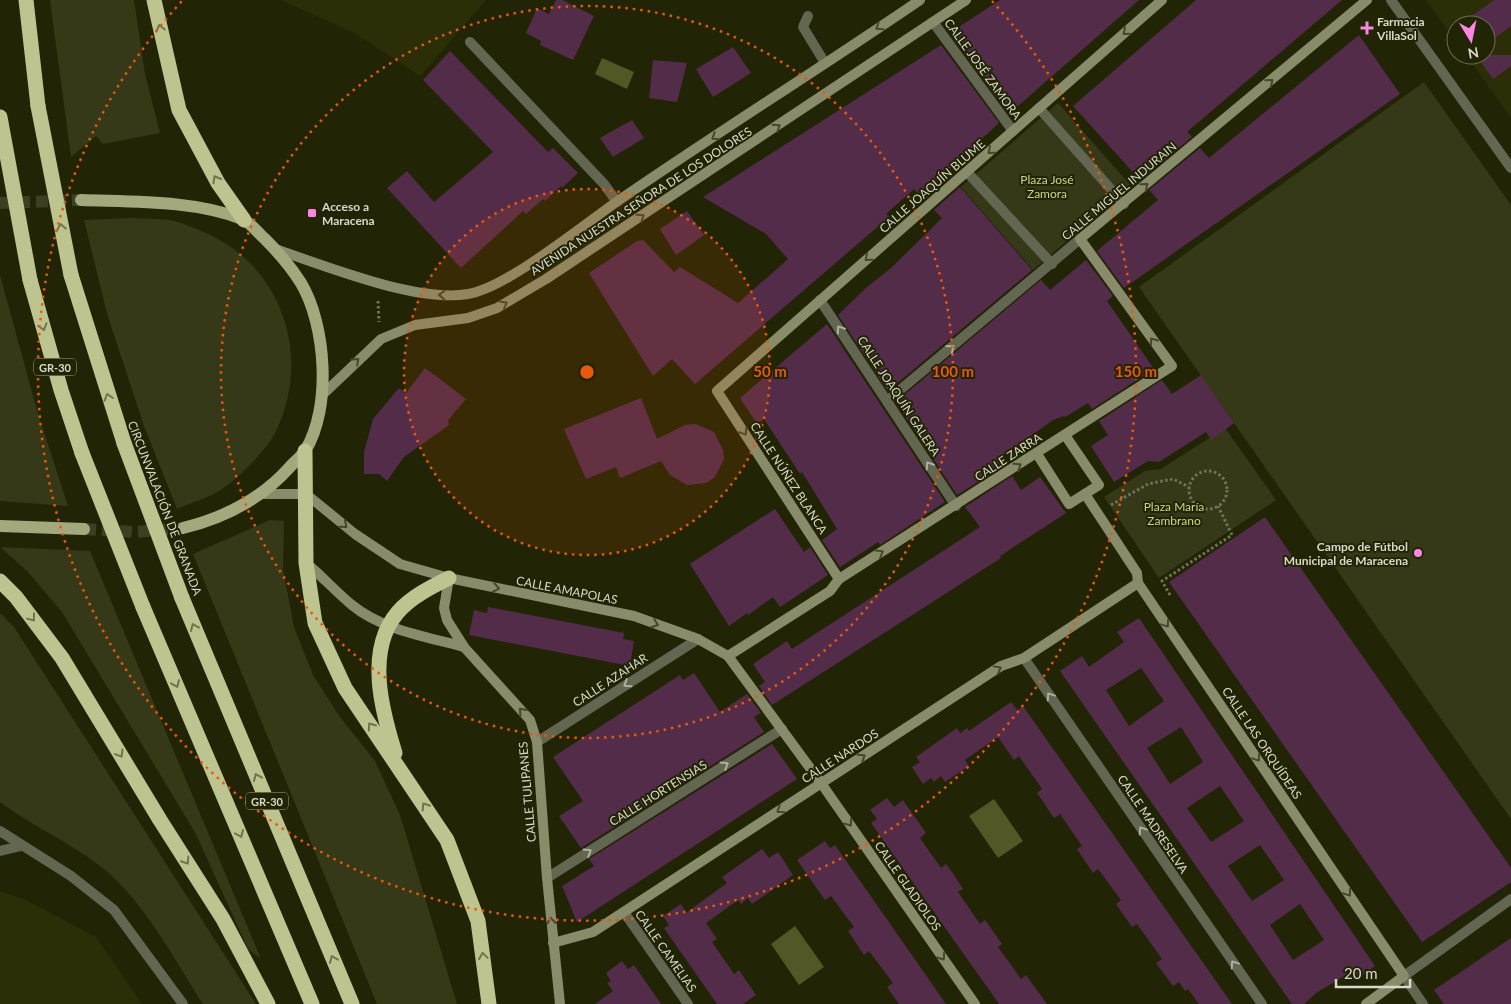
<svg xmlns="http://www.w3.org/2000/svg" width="1511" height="1004" font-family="Lato,sans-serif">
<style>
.built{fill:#2c2e07}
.green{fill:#363918}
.water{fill:#535725}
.building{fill:#532c4a;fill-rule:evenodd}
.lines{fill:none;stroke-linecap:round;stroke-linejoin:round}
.primary-tunnel{stroke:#3d3f23;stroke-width:12;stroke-dasharray:12 6;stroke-linecap:butt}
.path{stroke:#71735a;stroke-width:3;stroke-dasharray:2.5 2.5;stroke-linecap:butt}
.lane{stroke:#636650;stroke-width:10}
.street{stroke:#636650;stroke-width:10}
.secondary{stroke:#888c6a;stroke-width:10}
.primary{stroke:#a4a97d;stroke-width:12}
.highway{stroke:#bec48f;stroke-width:15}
.highway-bridge{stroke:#bec48f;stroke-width:15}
.oneway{stroke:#464829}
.oneway2{stroke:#70744a}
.oneway3{stroke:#afb19f}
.ring{fill:none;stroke:#e8590c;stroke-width:2.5;stroke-dasharray:2.5 5}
.poi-dot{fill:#fc86e3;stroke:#222406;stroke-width:2}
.labels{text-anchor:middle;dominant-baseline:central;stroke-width:4;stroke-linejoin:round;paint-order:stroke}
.shield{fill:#222406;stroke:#a1a38e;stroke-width:1}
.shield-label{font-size:11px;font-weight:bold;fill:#d8dac9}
.poi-label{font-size:12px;font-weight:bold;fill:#d8dac9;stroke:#222406;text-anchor:start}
.street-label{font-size:12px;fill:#d8dac9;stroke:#222406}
.park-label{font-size:12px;fill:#cdd687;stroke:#222406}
.centre{fill:#e8590c;stroke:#222406;stroke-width:2.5}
.ring-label{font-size:15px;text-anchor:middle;font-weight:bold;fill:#e8590c;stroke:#222406;stroke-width:4;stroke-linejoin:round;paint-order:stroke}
</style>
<rect width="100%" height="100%" fill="#222406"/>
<g class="built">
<polygon points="281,0 486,0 420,76 356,34"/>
<polygon points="1426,0 1511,0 1511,118 1466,55 1486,55 1486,25 1456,25 1456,42"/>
<polygon points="0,891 26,900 96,937 142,1004 0,1004"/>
</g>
<g class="green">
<polygon points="50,0 134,0 145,74 160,133 103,144 96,136 71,157"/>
<polygon points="1424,82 1511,205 1511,819 1139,287"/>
<polygon points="1058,103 1131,186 1033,270 961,187"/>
<path d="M129,218C144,219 160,218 174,221C183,223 191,227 199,230C281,262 313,354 276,431C266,451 237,480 219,491C206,499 190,503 177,509L144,426L108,317L84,220Z"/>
<polygon points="0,275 38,414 68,506 0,501"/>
<polygon points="1225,428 1276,500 1159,578 1104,497 1145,471 1161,469"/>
<polygon points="270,520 284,521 283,569 294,627 313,675 340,717 375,761 400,815 457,1004 377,1004 193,554"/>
<polygon points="0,547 90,551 261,959 248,949 196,834 62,612 27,571"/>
<path d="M0,613L14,627L256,1004H203C174,959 143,899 100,866C69,842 32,826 0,802Z"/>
</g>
<g class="water">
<polygon points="602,58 634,72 627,89 595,74"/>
<polygon points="994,799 1023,841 998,858 969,816"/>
<polygon points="795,926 824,967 799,985 771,944"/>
</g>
<g class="building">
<polygon points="556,0 562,0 594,16 573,60 540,45 541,41 526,33 537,8 549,14"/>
<polygon points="1000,0 1139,0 1009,114 953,37 960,32 957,28"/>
<polygon points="1196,0 1342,0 1187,132 1192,137 1140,180 1073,106"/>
<polygon points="1494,0 1511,0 1511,26 1487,44 1486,25 1474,25 1469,18"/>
<polygon points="1359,35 1400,94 1124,288 1097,251 1158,200 1149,190 1200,148 1209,158"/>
<polygon points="941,45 999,123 947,171 951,176 924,200 914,189 886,214 889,217 695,384 672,359 653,376 589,273 637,241 643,240 674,272 680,267 738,303 788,259 766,234 703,197"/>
<polygon points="733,47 751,73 713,97 696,69"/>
<polygon points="450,51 548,152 553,148 578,173 562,188 561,186 545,201 543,199 526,214 523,211 461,268 387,188 407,171 434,202 493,152 423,80"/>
<polygon points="1476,55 1511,55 1511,66 1493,79"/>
<polygon points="653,60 687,63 677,102 649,98"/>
<polygon points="632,120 644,138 613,157 600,138"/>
<polygon points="960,187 1032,270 888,391 838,315 867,287 891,268 942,218 934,210"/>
<polygon points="687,211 704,235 676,255 660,229"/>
<polygon points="1086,260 1113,296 1107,301 1154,369 1092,409 1088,403 1065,417 1064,416 1053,420 1000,458 1005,465 957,495 896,402 1041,280 1050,290"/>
<polygon points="827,324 945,502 880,545 878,542 840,567 822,540 837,529 802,472 800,474 764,419 757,424 740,398"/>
<polygon points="425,368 466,399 448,420 449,425 404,457 387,481 379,474 364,474 364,452 373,419 399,388 406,393"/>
<polygon points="1201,375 1234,423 1211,440 1206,432 1159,462 1148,461 1114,482 1091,446 1108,435 1099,421 1162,380 1172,394"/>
<polygon points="641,398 657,439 685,425 695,424 714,432 723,450 724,459 715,477 706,483 687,485 670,475 661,461 620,478 616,467 586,479 564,429"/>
<polygon points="1012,476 1021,490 1040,477 1066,513 1000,556 1001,558 772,705 759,686 765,682 753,664 787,641 792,649 980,527 965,507"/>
<polygon points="775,509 804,552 810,547 828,575 780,607 773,597 748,615 747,613 729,626 690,564"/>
<polygon points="1265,517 1511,868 1511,882 1422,942 1169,582"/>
<polygon points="488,607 624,633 623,639 634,641 630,666 469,635 474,610 487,613"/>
<path d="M1139,618L1375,966L1357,979L1351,972L1316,993L1304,1004H1292L1060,671L1082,656L1089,667L1124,642L1117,632ZM1141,668L1164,701L1129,726L1106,690ZM1181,727L1203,762L1170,784L1147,748ZM1220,786L1244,821L1211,842L1187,808ZM1260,845L1284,880L1252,901L1228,866ZM1300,904L1324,940L1293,960L1270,925Z"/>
<polygon points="694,673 720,712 747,694 761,713 754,717 764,732 581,848 559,816 583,801 553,757 680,675 683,680"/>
<polygon points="1011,702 1017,710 1023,706 1232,1004 1199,1004 1188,989 1185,991 1179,982 1173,986 1156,963 1162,959 1137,924 1132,927 1125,917 1116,904 1121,900 1098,869 1093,873 1077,849 1082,846 1060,814 1054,818 1037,793 1042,789 1019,756 1014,760 998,737 965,760 969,766 945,782 941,776 934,782 931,778 923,784 912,767 920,762 916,757 957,728 960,733 967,728 969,731"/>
<polygon points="772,744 797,779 577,922 562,886 594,866 589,859"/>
<polygon points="887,798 894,807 903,800 926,833 920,838 941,868 946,864 954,875 963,889 958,892 980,924 985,920 1002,944 998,947 1021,979 1026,975 1047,1004 999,1004 871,823 877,819 870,810"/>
<polygon points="825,841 830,848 835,845 946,1004 899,1004 887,987 893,983 869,951 864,955 848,931 854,927 831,896 825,900 797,860"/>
<polygon points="762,849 769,858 778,852 793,875 752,904 748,898 741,904 738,900 706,923 717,939 712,942 734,974 739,970 756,995 743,1004 717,1004 664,928 669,925 663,916 681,904 686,913 727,883 722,877"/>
<polygon points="1511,938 1511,1004 1444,1004 1434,990"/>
<polygon points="622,961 628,969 634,965 661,1004 595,1004 613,991 607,983 611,981 606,973"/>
</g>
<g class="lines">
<g class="primary-tunnel">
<polyline points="0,203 81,200"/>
<polyline points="84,529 135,532 183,528"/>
</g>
<g class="path">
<polyline points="378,301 379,322"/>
<circle cx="1208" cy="490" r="19"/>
<polyline points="1111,505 1148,484 1173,479 1189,487"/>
<polyline points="1170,595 1162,581 1232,535 1218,506"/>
</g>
<g class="lane">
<polyline points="808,16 803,27 825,63"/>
<polyline points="0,851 21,846"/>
</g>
<g class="street">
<polyline points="1391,0 1511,168"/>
<polyline points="933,22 1013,131"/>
<polyline points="470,42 604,184 617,202"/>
<polyline points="1039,108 1124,204"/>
<polyline points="967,172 1052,264"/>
<polyline points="820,300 956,506"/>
<polyline points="887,401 1080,239"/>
<polyline points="1024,658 1262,1004"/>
<polyline points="537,742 698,639"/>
<polyline points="0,831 71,876 114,910 183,1004"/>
<polyline points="547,878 782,729"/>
<polyline points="624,912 688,1004"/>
<polyline points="1423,1004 1404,976 1511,899"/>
</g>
<g class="secondary">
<path d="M275,249C326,266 417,303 468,294C506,288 581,227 615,203C715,134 819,69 920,0"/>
<polyline points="321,396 381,339 415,325 468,318 497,308 546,279 966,0"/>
<polyline points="1037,454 1069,504 1099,485 1065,435"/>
<polyline points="261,494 306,494 355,534 400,564 449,578 634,616 698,639 728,656 821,783 975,1004"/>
<polyline points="1085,494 1137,573 1138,583 1404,976 1366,1004"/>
<path d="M306,563C322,576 336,592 352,605C382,630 428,637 464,647"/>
<polyline points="449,578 444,608 447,620 464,647 530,720 537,742 547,878 560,1004"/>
<polyline points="839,579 717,391 1162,0"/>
<polyline points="728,656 830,591 839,579 1172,366 1080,239 1367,0"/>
<polyline points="553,943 593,932 1001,666 1024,658 1138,583"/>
</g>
<g class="primary">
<path d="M81,200C132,202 194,200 242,219C250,222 258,233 265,239C278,252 291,267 301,283C326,325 332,408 305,451C301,457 294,462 289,468C260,500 224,518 183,528"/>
<polyline points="0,526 84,529"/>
</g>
<g class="highway">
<polyline points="26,0 38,106"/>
<polyline points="154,0 179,110 218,183 244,220"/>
<polyline points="71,275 124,443"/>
<polyline points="30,280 61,390 82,453"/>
<polyline points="305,451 306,563 315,623 345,688 447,840 478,921 489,1004"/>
<polyline points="0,581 16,597 62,658 160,820 223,919 268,1004"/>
<polyline points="182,598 352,1004"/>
<polyline points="143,607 312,1004"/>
<path d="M395,753C382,711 365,650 398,612C411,597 431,587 449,578"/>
</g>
<g class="highway-bridge">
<polyline points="38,106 71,275"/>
<polyline points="0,117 30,280"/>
<polyline points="124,443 182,598"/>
<polyline points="82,453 143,607"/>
</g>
</g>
<defs><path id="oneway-chevron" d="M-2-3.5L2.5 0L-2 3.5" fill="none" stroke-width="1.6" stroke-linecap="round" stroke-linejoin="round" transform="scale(1.25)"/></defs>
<g class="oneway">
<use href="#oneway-chevron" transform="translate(879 27) rotate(146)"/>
<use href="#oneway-chevron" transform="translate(1126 32) rotate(139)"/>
<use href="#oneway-chevron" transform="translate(1270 82) rotate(-40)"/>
<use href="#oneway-chevron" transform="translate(777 127) rotate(-34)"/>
<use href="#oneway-chevron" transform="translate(715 137) rotate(146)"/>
<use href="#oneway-chevron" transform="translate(991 151) rotate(139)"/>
<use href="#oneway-chevron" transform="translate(1145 186) rotate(-40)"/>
<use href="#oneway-chevron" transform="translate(641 217) rotate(-33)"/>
<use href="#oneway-chevron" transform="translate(868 258) rotate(139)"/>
<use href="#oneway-chevron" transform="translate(442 295) rotate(-178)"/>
<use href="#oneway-chevron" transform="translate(504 304) rotate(-30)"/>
<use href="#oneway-chevron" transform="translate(1153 341) rotate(-126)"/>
<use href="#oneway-chevron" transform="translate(356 361) rotate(-42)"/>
<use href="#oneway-chevron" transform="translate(744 432) rotate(57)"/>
<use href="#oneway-chevron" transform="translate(1018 466) rotate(-33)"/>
<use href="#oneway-chevron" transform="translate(344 525) rotate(41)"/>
<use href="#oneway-chevron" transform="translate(880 553) rotate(-32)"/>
<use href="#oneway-chevron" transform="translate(496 588) rotate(11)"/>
<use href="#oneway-chevron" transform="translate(655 624) rotate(20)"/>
<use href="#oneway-chevron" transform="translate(1166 624) rotate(56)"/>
<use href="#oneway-chevron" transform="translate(998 669) rotate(-29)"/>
<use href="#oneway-chevron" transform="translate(522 711) rotate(-132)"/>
<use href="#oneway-chevron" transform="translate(862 757) rotate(-33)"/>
<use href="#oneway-chevron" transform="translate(1257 758) rotate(56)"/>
<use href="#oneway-chevron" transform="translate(780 810) rotate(147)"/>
<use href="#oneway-chevron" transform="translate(849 823) rotate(55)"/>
<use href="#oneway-chevron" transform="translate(1348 893) rotate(56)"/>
<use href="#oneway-chevron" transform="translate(551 921) rotate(-96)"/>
<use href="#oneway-chevron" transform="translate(942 957) rotate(55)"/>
</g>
<g class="oneway2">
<use href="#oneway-chevron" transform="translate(160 28) rotate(-103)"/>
<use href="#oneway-chevron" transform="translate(216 179) rotate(-120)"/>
<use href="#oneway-chevron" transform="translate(61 227) rotate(-101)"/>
<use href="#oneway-chevron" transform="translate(43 327) rotate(74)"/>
<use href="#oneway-chevron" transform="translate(108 397) rotate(-108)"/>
<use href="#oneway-chevron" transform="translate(32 618) rotate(53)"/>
<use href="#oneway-chevron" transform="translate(194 627) rotate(-113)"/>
<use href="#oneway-chevron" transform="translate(176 684) rotate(67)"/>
<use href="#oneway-chevron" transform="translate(371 726) rotate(-125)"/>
<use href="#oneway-chevron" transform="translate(120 754) rotate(59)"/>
<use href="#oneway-chevron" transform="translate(257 777) rotate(-113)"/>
<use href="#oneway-chevron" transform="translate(425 806) rotate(-123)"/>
<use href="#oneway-chevron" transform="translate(240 834) rotate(67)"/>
<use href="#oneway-chevron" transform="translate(186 861) rotate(57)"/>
<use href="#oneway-chevron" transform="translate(483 956) rotate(-98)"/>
<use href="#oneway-chevron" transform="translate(333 959) rotate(-113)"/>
</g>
<g class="oneway3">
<use href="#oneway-chevron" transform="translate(840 329) rotate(-123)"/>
<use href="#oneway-chevron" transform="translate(951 348) rotate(-40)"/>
<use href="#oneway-chevron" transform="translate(929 465) rotate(-123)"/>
<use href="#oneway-chevron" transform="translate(627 684) rotate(147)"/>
<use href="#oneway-chevron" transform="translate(1050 696) rotate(-124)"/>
<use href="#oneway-chevron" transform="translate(725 765) rotate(-32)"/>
<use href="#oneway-chevron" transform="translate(1142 830) rotate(-124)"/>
<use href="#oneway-chevron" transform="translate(588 852) rotate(-32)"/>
<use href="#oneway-chevron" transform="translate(1234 964) rotate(-124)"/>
</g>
<circle cx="587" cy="372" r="183" fill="#e8590c" fill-opacity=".12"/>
<g class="ring">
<circle cx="587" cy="372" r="183"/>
<circle cx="587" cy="372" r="366"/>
<path d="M992 1A549 549 0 1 1 182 1"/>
</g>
<g class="poi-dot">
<path d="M1364.5 20.5h5v5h5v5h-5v5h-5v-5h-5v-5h5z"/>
<rect x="307" y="208" width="10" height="10" rx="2.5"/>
<circle cx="1418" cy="553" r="5"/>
</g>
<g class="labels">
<g class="shield">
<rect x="34" y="358.5" width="42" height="17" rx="4"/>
<rect x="246" y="792.5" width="42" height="17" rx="4"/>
</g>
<g class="shield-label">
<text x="55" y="367">GR-30</text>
<text x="267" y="801">GR-30</text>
</g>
<g class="poi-label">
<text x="1377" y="21">Farmacia<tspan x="1377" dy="14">VillaSol</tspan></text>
<text x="322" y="206">Acceso a<tspan x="322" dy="14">Maracena</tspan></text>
<text x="1408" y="546" text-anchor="end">Campo de Fútbol<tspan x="1408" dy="14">Municipal de Maracena</tspan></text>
</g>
<g class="street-label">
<text transform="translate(983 69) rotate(54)">CALLE JOSÉ ZAMORA</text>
<text transform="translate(932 186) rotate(-41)">CALLE JOAQUÍN BLUME</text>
<text transform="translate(1119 191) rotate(-40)">CALLE MIGUEL INDURAIN</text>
<text transform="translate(641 201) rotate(-33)">AVENIDA NUESTRA SEÑORA DE LOS DOLORES</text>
<text transform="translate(899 396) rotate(57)">CALLE JOAQUÍN GALERA</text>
<text transform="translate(1008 457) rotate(-33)">CALLE ZARRA</text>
<text transform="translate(789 478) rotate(57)">CALLE NÚÑEZ BLANCA</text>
<text transform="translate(165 508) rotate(69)">CIRCUNVALACIÓN DE GRANADA</text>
<text transform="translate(567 590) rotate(11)">CALLE AMAPOLAS</text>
<text transform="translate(610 680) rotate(-33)">CALLE AZAHAR</text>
<text transform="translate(1262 743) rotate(56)">CALLE LAS ORQUÍDEAS</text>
<text transform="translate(840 756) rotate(-33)">CALLE NARDOS</text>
<text transform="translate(527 792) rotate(-95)">CALLE TULIPANES</text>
<text transform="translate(658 793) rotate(-32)">CALLE HORTENSIAS</text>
<text transform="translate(1153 824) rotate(56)">CALLE MADRESELVA</text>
<text transform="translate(908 886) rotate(55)">CALLE GLADIOLOS</text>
<text transform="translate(666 951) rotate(55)">CALLE CAMELIAS</text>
</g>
<g class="park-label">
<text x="1047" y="179">Plaza José<tspan x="1047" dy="14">Zamora</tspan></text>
<text x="1174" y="506">Plaza María<tspan x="1174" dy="14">Zambrano</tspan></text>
</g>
</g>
<circle cx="587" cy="372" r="8" class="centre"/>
<g class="ring-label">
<text x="770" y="377">50 m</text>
<text x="953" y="377">100 m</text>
<text x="1136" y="377">150 m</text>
</g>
<g transform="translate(1471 40) rotate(170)"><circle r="24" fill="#222406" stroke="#6b6d54"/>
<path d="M0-4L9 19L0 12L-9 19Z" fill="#fc86e3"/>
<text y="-8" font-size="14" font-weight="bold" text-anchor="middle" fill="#d8dac9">N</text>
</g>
<path d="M1336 979v8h74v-8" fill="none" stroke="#d8dac9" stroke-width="2.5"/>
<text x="1344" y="979" font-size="15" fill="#d8dac9" stroke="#222406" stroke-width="4" paint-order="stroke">20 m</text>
</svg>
